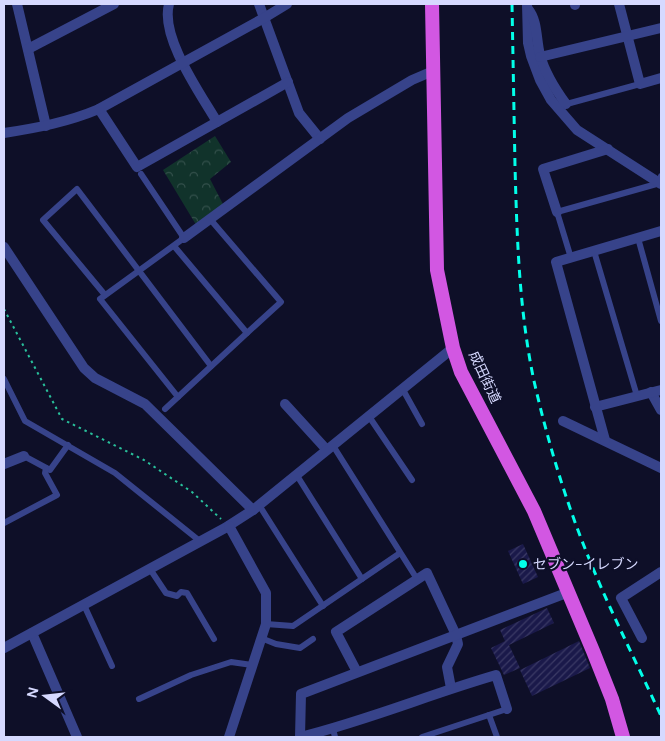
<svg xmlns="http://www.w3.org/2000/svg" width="665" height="741" font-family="'DM Sans','Noto Sans JP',sans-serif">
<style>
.park{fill:url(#park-crowns)}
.building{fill:url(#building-hatch)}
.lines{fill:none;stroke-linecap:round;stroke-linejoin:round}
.path{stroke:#29c09b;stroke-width:2;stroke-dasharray:2.5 4;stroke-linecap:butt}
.service{stroke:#37438a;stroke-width:6}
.minor{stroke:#37438a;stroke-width:10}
.trunk{stroke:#d257e2;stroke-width:14}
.rail{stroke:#02ffe9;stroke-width:3;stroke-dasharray:8 6;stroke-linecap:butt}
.poi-dot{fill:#02ffe9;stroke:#0e0f28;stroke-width:2}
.labels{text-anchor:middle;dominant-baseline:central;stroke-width:4.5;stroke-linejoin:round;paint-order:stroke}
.street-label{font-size:14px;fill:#d6d9ff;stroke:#0e0f28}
.poi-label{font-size:14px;fill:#d6d9ff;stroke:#0e0f28;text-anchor:start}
</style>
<defs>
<pattern id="park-crowns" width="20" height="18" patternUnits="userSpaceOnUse" patternTransform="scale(1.25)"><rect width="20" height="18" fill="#11332b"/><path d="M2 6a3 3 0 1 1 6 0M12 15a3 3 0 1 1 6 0" fill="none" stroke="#33504b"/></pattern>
<pattern id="building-hatch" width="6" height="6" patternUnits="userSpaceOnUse" patternTransform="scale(1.25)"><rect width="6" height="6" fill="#1a194a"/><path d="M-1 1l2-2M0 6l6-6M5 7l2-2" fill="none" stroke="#3b3a65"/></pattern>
</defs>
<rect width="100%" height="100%" fill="#0e0f28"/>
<polygon class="park" points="215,136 231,162 210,179 225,208 198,228 163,170"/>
<g class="building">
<polygon points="523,544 538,577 523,584 508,551"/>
<polygon points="547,608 554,623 509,645 520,668 504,675 491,648 505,641 500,630"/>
<polygon points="579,641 590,668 532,696 520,670"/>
</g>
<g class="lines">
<polyline class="path" points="4,309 62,419 144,460 192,492 221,519"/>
<g class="service">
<polyline points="563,105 640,84"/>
<polyline points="141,174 184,238 100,299 178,397"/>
<polyline points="210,219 281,302 247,333"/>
<polyline points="638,238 661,321"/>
<polyline points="594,251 637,396"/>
<polyline points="571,258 557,212 660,183 661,176"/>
<polyline points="105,295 43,220 77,189 211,366"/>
<polyline points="4,379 25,421 115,473 201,542"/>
<polyline points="402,388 422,424"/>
<polyline points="165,409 247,333 174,246"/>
<polyline points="368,415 412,480"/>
<polyline points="332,444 417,579"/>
<polyline points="24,456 50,470 68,445"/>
<polyline points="296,474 362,579"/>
<polyline points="259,505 323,606"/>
<polyline points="4,523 57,495 45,473 46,468"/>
<polyline points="150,569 166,593 177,596 181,592 187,593 214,639"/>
<polyline points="84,605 112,666"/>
<polyline points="266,624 293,626 400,553"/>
<polyline points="261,638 276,644 300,648 313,639"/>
<polyline points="139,699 191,675 231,662 252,665"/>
<polyline points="489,715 497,737"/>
<polyline points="333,729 335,737"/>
<polyline points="422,737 507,709"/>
</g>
<g class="minor">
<polyline points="17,4 46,126"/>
<path d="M169,4C160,37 200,93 217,122"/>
<polyline points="259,4 299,113 320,139"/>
<polyline points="527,4 528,43 531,56 540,80 551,100 577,130 661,184"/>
<polyline points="575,4 575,5"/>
<polyline points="619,4 640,84 661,78"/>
<path d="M528,9C538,21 536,40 540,55C545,73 555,89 566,104"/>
<polyline points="28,49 114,4"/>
<polyline points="540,57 661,28"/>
<polyline points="99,109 137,167 288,82"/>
<path d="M4,133C37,128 68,122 99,109L264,18L287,4"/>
<polyline points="557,212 543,169 608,149"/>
<polyline points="184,238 348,118 412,80 433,71"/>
<polyline points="4,247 84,368 95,378 145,404 253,510"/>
<polyline points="651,392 661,410"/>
<polyline points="285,404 326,449"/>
<polyline points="595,407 661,390"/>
<polyline points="563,421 661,468"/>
<polyline points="605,440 556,262 661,231"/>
<polyline points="4,464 24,456"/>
<polyline points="32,633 77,737"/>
<polyline points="642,638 621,598 661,572"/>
<polyline points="4,648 225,528 253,510 453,348"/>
<polyline points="357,672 336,632 427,573 456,635 458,644 447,667 451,688"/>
<polyline points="229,737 266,624 266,593 229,526"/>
<polyline points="300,737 301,694 569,592"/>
<path d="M300,737C366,721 430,694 496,675L507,709"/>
</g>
<polyline class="trunk" points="432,4 437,270 453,348 461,372 534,511 593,651 612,699 623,737"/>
<path class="rail" d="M512,4C513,58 514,112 515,166C517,238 519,310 534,381C547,438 564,496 586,551C608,607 636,661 661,716"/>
</g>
<circle class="poi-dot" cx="523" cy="564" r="5"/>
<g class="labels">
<g class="street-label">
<text transform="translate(485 377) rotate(65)">成田街道</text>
</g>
<g class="poi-label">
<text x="533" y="564">セブン-イレブン</text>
</g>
</g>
<rect width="665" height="741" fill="none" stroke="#d6d9ff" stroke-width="10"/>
<g transform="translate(45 696) rotate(285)" stroke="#0e0f28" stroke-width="4" paint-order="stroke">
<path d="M0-4L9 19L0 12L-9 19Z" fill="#d6d9ff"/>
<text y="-8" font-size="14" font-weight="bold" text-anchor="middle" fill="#d6d9ff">N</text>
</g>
</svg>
